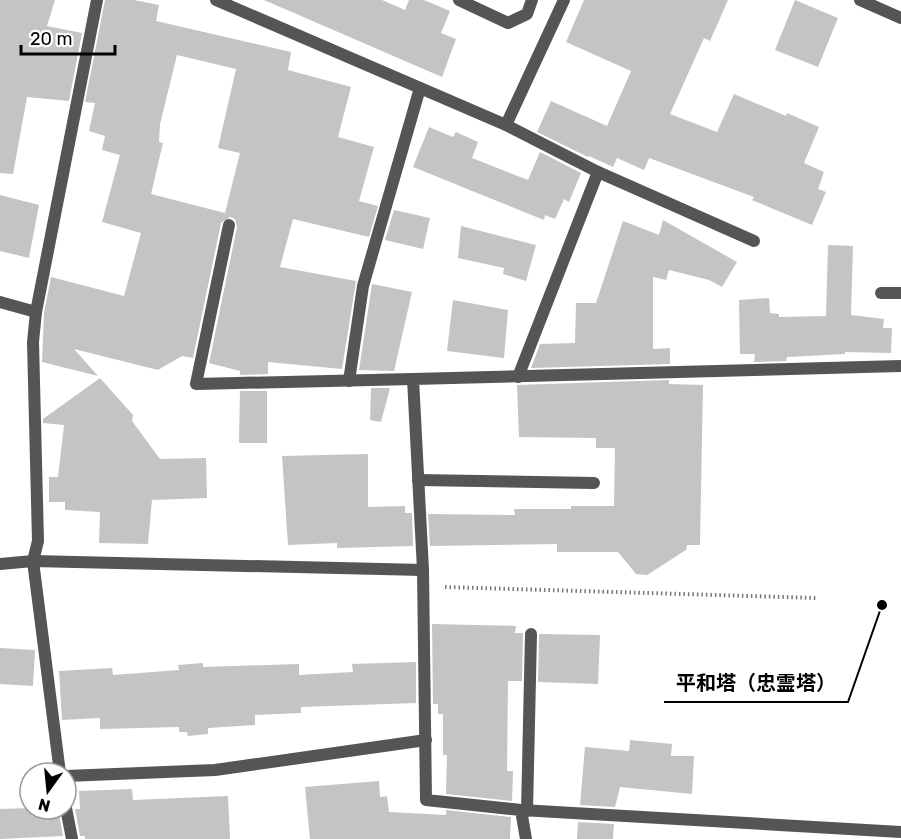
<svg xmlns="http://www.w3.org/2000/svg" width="901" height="839" font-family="Rubik,'Noto Sans JP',sans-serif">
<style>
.building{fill:#c4c4c4;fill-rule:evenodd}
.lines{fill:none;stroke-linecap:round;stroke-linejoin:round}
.path{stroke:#777;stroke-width:4;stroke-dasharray:1.5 3;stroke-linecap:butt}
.service{stroke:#555;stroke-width:12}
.minor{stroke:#555;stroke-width:12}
.leader{fill:none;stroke:#000;stroke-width:2}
.callout-dot{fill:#000;stroke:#fff;stroke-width:2}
.callout-label{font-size:20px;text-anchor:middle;font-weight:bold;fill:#000;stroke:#fff;stroke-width:6;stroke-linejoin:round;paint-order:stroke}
</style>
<rect width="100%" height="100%" fill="#fff"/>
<g class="building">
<polygon points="0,0 55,0 47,26 82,33 69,101 27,97 13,174 0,173"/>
<path d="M105,0H134L159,5L156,21L291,52L288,70L351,87L338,137L374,147L359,201L378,206L369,237L293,219L280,267L356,281L342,369L268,362V374L240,375V371L209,363L237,227L235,219L230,217L221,223L193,358L182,356L158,370L74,349L98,376L42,362L44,313L51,277L124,296L141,233L102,222L120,155L102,150L105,136L89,131L95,103L85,102ZM177,55L236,69L218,148L240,153L225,213L151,194L163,143L159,142L160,124Z"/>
<polygon points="264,0 382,0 405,10 409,0 424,0 450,11 441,33 456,39 442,77"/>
<polygon points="584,0 728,0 710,41 704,38 670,114 717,132 734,94 786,116 787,113 819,127 804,163 824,172 818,189 826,192 812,225 752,200 754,197 649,158 644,170 617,158 613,167 589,156 588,157 537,132 551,101 607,126 631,71 566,42"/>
<polygon points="795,0 838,18 818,67 775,50"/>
<polygon points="429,127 453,137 456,132 478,142 472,158 528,180 540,152 581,173 569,202 564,199 555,219 545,215 544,220 413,167"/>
<polygon points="0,195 39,205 29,258 0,251"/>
<polygon points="394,210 430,218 423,249 385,240"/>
<polygon points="663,220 737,262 722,287 709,280 669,270 666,280 653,277 653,349 670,348 670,364 531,368 540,344 575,343 576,303 596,303 623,221 659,235"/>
<polygon points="461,226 536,245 526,281 503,274 504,268 458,258"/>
<polygon points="828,245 853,246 851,315 884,319 883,328 892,328 891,353 845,352 845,354 787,357 786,361 754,362 755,354 740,354 739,300 769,298 770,313 779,314 779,317 826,316"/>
<polygon points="372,284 412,292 394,371 359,370"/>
<polygon points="453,300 508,310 504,358 447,351"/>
<polygon points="100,378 133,415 132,421 160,459 206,458 207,498 152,500 148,544 99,543 100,512 65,510 65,502 49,502 49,477 58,477 64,425 43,423 43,419"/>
<polygon points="669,380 669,384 703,385 700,545 687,545 686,550 647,575 636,574 618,552 557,552 557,544 430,546 428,514 515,515 514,509 571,509 571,506 614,506 615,448 596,448 596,438 519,437 517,385"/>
<polygon points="371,388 390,388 381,422 370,420"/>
<polygon points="240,391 267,391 267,443 239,443"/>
<polygon points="368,454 368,507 405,506 405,513 412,513 413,546 337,548 337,543 288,545 282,456"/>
<polygon points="432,624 516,626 515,633 523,633 522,681 508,681 507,771 513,771 512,801 446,794 447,755 443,755 443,714 438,714 438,704 433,704"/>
<polygon points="539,634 600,635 598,684 538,682"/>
<polygon points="0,648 35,650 33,686 0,684"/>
<polygon points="416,662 416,703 301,707 301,713 255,715 255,725 208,728 208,734 188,736 187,732 179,732 179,727 100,729 100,718 62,720 59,671 112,668 113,675 179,670 178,665 203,663 203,667 299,664 299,675 353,672 352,664"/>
<polygon points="630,740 672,744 671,756 694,756 692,794 620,787 615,807 580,805 585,747 629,751"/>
<polygon points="379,781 380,797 387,796 389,812 446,815 446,810 511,817 510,839 310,839 305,787"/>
<polygon points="132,789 133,800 228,796 230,839 85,839 85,836 80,836 75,809 80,809 79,791"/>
<polygon points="30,808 58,809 63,836 0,839 0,809"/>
<polygon points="578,822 614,824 613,839 577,839"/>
</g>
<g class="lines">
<polyline class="path" points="445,587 817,598"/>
<g class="service">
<polyline points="860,0 901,18"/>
<polyline points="229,225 196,384 413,379"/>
<polyline points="881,293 901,293"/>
<polyline points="349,381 363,286 420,88"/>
<polyline points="527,811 531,634"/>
</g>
<g class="minor">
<polyline points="216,0 506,125 598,172 518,377"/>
<polyline points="459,0 508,23 527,14 532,0"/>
<polyline points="506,125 564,0"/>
<polyline points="598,172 754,241"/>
<polyline points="0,302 36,312"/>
<polyline points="418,480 594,483"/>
<polyline points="0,564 33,561 423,570"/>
<polyline points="60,773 33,561 38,541 33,342 36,312 97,0"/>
<polyline points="66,776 215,770 426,740"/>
<polyline points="66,808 72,839"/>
<polyline points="521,810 901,832"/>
<polyline points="526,839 521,810 426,800 423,570 413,379 901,366"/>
</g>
</g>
<path class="leader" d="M882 605L848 702H664"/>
<circle class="callout-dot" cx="882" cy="605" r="6"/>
<g class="callout-label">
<text x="756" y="690">平和塔（忠霊塔）</text>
</g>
<g transform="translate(48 791) rotate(195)"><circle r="28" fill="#ffffff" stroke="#999999" stroke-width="1.5"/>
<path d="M0-4.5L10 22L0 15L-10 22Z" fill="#000000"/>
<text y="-9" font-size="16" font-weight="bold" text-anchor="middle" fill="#000000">N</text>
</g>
<path d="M21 45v9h94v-9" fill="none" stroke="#000000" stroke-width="3"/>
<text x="30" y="45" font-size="18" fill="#000000" stroke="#ffffff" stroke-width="4.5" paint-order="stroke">20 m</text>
</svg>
